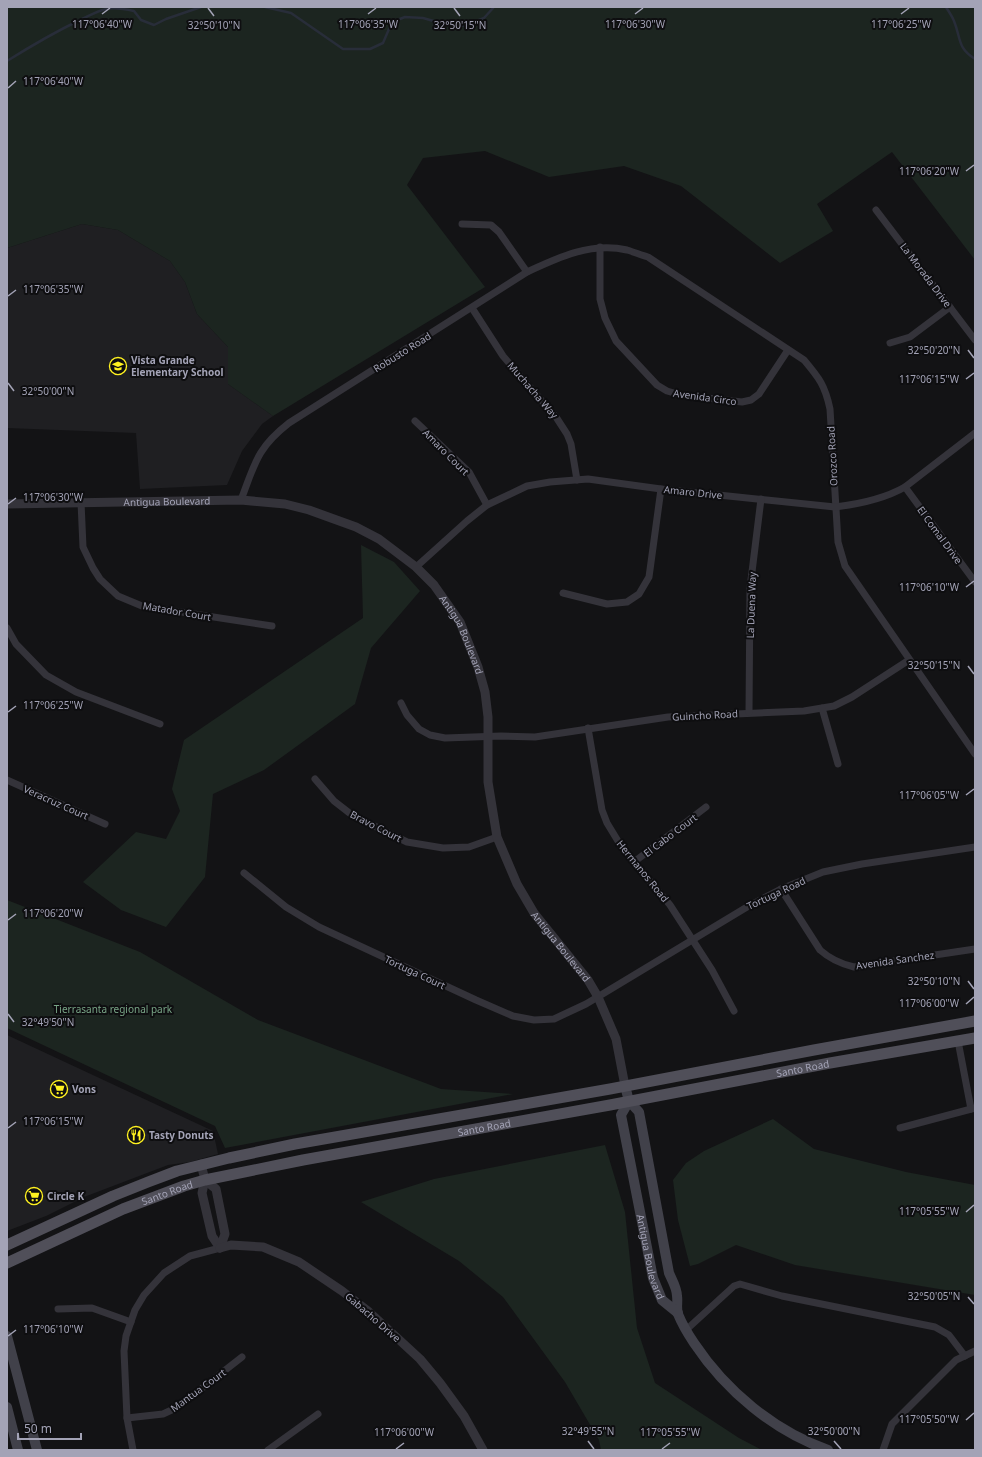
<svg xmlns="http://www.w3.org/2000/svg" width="982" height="1457" font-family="'Noto Sans',sans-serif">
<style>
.built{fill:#1f1f22}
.green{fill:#1c2520}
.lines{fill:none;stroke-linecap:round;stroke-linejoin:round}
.stream{stroke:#282d39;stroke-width:2.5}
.minor{stroke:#34333a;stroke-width:7}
.tertiary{stroke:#34333a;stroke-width:9}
.secondary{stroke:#41414a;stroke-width:10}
.primary{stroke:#504f59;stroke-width:11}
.ticks{fill:none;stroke:#a3a3b6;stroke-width:1.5}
.labels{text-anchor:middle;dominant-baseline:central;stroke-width:4;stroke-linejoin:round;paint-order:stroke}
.street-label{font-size:10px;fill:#a3a3b6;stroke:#0e0e10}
.poi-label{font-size:10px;font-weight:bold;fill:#a3a3b6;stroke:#0e0e10;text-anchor:start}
.park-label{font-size:10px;fill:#78a486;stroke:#0e0e10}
.ticks-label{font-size:10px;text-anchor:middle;fill:#a3a3b6;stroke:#0e0e10;stroke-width:4;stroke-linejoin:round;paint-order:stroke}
</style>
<rect width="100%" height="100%" fill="#131315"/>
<g class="built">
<polygon points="82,224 118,230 170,261 185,282 197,314 228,347 228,384 273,416 262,424 242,451 227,485 140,489 136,433 7,428 7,248"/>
<polygon points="7,1035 213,1131 218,1154 190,1162 168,1165 84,1197 46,1216 7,1231"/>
</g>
<g class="green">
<polygon points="7,7 975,7 975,260 892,152 817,204 833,231 780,263 681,186 624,166 549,177 485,151 423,158 407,185 485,287 273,416 228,384 228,347 197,314 185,282 170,261 118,230 82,224 7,248"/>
<polygon points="361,545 394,562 420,591 371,648 355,704 264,770 213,794 205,877 166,927 121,910 83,882 136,832 166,839 180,811 172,789 184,740 363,618"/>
<polygon points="7,900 140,952 258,1020 441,1089 513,1094 225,1148 215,1126 7,1028"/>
<polygon points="773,1119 814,1149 906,1172 975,1185 975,1295 795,1265 736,1245 698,1264 690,1266 678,1220 673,1180 686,1163 704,1151"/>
<polygon points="605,1145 625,1212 637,1328 655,1383 739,1438 762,1450 601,1450 599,1440 565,1382 503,1297 459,1261 361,1202 434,1179"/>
</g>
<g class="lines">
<g class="stream">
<polyline points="265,7 291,13 343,49 370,49 383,43 392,22 405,17 423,18 455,27 467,25 484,18 494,7"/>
<path d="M946,7C949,12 952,16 954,21C961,38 957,48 975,59"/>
<path d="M7,61C31,46 55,32 80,20C89,16 97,11 106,9C115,7 125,9 134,11L141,20L154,25L166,19L201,7"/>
</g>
<g class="minor">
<polyline points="876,210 975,340"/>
<polyline points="462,224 491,225 499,232 527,272"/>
<polyline points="600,247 600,299 605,318 616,341 657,385 667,391 681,395 742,402 751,400 759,394 788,350"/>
<polyline points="472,308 503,356 556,417 567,434 571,444 577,480"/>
<polyline points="890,343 910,337 950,307"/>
<polyline points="415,421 469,472 487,505"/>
<polyline points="905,487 975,582"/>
<path d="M241,500C255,463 257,448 289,423L527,272C559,257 591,242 627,250C634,252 641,255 648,257L804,360C819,378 825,385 830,409L838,542L845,566L975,754"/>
<polyline points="81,502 83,547 93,568 100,579 118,596 142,606 272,626"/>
<path d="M416,567L467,521L487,505L527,486L550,482L588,479L661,489L835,507C860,504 884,499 905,487L975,433"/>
<polyline points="563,593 607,604 627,602 639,594 649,577 661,489"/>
<polyline points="7,628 16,644 46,675 76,692 160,724"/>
<polyline points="401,703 407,715 419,729 430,735 445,738 501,736 535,737 668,717 804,711 834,706 852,697 909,660"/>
<polyline points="822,708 838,764"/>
<polyline points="749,712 750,588 761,499"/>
<polyline points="588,728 602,810 607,823 621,846 670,905 712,970 734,1011"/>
<polyline points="315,779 334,801 352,815 407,842 443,848 469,847 497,837"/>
<polyline points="7,780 105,824"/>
<polyline points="634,862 706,807"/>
<polyline points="244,873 286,907 319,927 476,1000 513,1016 534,1020 554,1019 586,1004 747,907 781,889 823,872 862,864 975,847"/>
<path d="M781,889L820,950C830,959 841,964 854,967L975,949"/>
<polyline points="958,1041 971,1109"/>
<polyline points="900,1128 975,1108"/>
<polyline points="58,1309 92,1308 131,1322"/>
<polyline points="686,1330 734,1286 740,1284 782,1296 935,1327 949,1335 965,1356"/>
<polyline points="127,1418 163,1414 178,1407 242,1357"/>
<polyline points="133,1450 127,1418 124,1351 126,1336 135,1310 144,1295 164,1273 190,1256 220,1248"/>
<polyline points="268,1450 318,1414"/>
<polyline points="883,1450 892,1424 956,1360 975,1351"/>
</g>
<g class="tertiary">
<path id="s1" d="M7,504L241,500L285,504L309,510L356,527L379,539L416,567L434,585L460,622L478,667L485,692L488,717V782L497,837L517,884L534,913L588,980L598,997L616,1039L625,1086"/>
<polyline points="201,1164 205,1180 202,1193 212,1236 220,1248"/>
<polyline points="205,1180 216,1189 225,1234 220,1248"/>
<polyline points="220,1248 231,1245 263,1247 299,1262 342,1291 368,1311 420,1359 440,1383 464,1416 483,1450"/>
</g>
<g class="secondary">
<path d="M625,1086L629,1101L639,1112L669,1273C672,1280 677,1288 677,1296C678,1302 676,1308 678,1314C682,1324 688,1334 694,1343C726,1391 774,1431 828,1450"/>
<path id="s2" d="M629,1101L621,1115L653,1278L662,1300L678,1313"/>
<polyline points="7,1336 37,1450"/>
<polyline points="7,1407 18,1450"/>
</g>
<g class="primary">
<polyline points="7,1245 113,1196 148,1182 177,1171 229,1158 295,1144 610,1089 814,1050 975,1021"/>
<path id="s3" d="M7,1263L123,1209L184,1186L205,1180L303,1160L610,1105L830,1063L975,1038"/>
</g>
</g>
<path class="ticks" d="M208,8L214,16M454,8L460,16M102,14L110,8M368,14L376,8M635,14L643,8M901,14L909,8M8,88L16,81M966,171L974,165M8,296L16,290M968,350L974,358M966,379L974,373M8,383L14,391M8,504L16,498M966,587L974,581M968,666L974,674M8,712L16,706M966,795L974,789M8,920L16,914M968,981L974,989M966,1004L974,997M8,1014L14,1022M8,1128L16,1122M966,1212L974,1205M968,1297L974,1304M8,1336L16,1330M966,1420L974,1413M588,1441L594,1449M834,1441L841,1449M396,1449L404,1443M662,1449L670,1443"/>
<defs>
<g id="school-ring" transform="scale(0.9)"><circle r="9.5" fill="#0e0e10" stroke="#fff220" stroke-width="1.5"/><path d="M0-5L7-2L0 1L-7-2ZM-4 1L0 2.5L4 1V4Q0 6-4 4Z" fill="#fff220"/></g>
<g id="supermarket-ring" transform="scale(0.9)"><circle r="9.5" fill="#0e0e10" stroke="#fff220" stroke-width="1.5"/><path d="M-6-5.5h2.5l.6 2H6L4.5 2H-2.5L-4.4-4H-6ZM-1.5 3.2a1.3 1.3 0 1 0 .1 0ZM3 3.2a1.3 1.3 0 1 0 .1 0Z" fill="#fff220"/></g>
<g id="restaurant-ring" transform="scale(0.9)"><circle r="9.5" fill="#0e0e10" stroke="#fff220" stroke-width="1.5"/><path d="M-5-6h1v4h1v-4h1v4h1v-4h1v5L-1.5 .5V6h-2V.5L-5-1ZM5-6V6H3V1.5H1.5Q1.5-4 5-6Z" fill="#fff220"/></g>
</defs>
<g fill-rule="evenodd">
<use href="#school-ring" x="118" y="366"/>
<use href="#supermarket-ring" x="59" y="1089"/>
<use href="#restaurant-ring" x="136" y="1135"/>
<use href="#supermarket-ring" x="34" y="1196"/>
</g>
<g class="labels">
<g class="street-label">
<text transform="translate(926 275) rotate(53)">La Morada Drive</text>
<text transform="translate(402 352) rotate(-32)">Robusto Road</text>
<text transform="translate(533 390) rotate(49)">Muchacha Way</text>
<text transform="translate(705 397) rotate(8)">Avenida Circo</text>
<text transform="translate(446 452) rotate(45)">Amaro Court</text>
<text transform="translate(832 456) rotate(-93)">Orozco Road</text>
<text transform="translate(693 492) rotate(6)">Amaro Drive</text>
<text stroke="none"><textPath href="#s1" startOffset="160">Antigua Boulevard</textPath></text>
<text transform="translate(940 535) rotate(54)">El Comal Drive</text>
<text transform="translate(751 605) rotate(-88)">La Duena Way</text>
<text transform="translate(177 611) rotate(10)">Matador Court</text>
<text stroke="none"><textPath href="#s1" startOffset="508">Antigua Boulevard</textPath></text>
<text transform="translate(705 715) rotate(-3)">Guincho Road</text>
<text transform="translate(56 802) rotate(24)">Veracruz Court</text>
<text transform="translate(376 826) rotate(27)">Bravo Court</text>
<text transform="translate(670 835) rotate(-37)">El Cabo Court</text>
<text transform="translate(643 871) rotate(51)">Hermanos Road</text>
<text transform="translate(776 893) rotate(-25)">Tortuga Road</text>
<text stroke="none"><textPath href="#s1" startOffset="844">Antigua Boulevard</textPath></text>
<text transform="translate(895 960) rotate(-8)">Avenida Sanchez</text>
<text transform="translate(415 972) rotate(25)">Tortuga Court</text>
<text stroke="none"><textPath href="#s3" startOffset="823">Santo Road</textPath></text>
<text stroke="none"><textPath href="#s3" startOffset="499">Santo Road</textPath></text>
<text stroke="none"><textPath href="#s3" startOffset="175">Santo Road</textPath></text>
<text stroke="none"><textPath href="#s2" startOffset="161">Antigua Boulevard</textPath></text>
<text transform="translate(373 1317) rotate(41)">Gabacho Drive</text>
<text transform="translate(198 1390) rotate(-36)">Mantua Court</text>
</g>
<g class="poi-label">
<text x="131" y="360">Vista Grande<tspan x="131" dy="12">Elementary School</tspan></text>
<text x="72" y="1089">Vons</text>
<text x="149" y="1135">Tasty Donuts</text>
<text x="47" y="1196">Circle K</text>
</g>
<g class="park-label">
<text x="113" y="1009">Tierrasanta regional park</text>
</g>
</g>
<g class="ticks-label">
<text x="102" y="28">117°06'40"W</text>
<text x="368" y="28">117°06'35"W</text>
<text x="635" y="28">117°06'30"W</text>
<text x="901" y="28">117°06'25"W</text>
<text x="214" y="29">32°50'10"N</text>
<text x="460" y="29">32°50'15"N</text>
<text x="53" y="85">117°06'40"W</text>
<text x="929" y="175">117°06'20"W</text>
<text x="53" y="293">117°06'35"W</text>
<text x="934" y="354">32°50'20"N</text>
<text x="929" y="383">117°06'15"W</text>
<text x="48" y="395">32°50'00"N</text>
<text x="53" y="501">117°06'30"W</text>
<text x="929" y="591">117°06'10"W</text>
<text x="934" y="669">32°50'15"N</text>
<text x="53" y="709">117°06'25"W</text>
<text x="929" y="799">117°06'05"W</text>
<text x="53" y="917">117°06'20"W</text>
<text x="934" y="985">32°50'10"N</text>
<text x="929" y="1007">117°06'00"W</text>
<text x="48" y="1026">32°49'50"N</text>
<text x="53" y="1125">117°06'15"W</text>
<text x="929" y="1215">117°05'55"W</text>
<text x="934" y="1300">32°50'05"N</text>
<text x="53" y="1333">117°06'10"W</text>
<text x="929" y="1423">117°05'50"W</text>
<text x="588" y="1435">32°49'55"N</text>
<text x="834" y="1435">32°50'00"N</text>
<text x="404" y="1436">117°06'00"W</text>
<text x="670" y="1436">117°05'55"W</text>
</g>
<rect width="982" height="1457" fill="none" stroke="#a3a3b6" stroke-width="16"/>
<path d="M18 1433v6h63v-6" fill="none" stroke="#a3a3b6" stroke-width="2"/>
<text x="24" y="1433" font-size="12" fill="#a3a3b6" stroke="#0e0e10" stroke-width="3" paint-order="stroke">50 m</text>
</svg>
